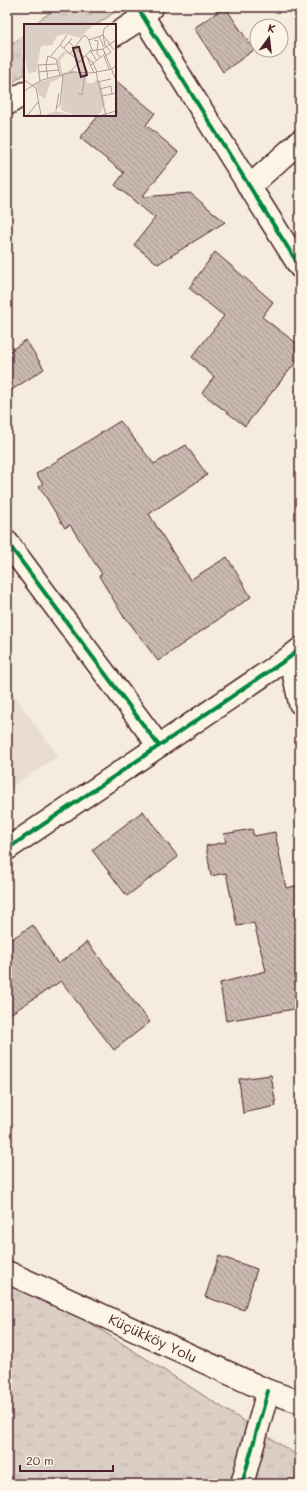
<svg xmlns="http://www.w3.org/2000/svg" width="307" height="1491" font-family="Mali,sans-serif">
<style>
.built{fill:#e8ddd0}
.grass{fill:url(#grass-tufts);stroke:#927678}
.building{fill:url(#building-back-hatch);stroke:#4a1f2b}
.lines{fill:none;stroke-linecap:round;stroke-linejoin:round}
.street-casing{stroke:#4a1f2b;stroke-width:25}
.secondary-casing{stroke:#4a1f2b;stroke-width:25}
.street{stroke:#fcf5e5;stroke-width:22}
.secondary{stroke:#fcf5e5;stroke-width:22}
.cycleway-casing{stroke:#fcf5e5;stroke-width:6}
.cycleway{stroke:#00873e;stroke-width:4}
.labels{text-anchor:middle;dominant-baseline:central;stroke-width:3;stroke-linejoin:round;paint-order:stroke}
.street-label{font-size:14px;fill:#4a1f2b;stroke:#fcf5e5}
.inset-road{fill:none;stroke:#b19a96;stroke-width:1}
.view{fill:#4a1f2b;fill-opacity:0.15;stroke:#4a1f2b;stroke-width:2}
.inset-edge{fill:none;stroke:#4a1f2b;stroke-width:2}
</style>
<defs>
<pattern id="grass-tufts" width="24" height="20" patternUnits="userSpaceOnUse"><rect width="24" height="20" fill="#dbcec4"/><path d="M3 7l-1-3M5 7V3M7 7l1-3M15 17l-1-3M17 17v-4M19 17l1-3" fill="none" stroke="#bdb0a9"/></pattern>
<pattern id="building-back-hatch" width="6" height="6" patternUnits="userSpaceOnUse"><rect width="6" height="6" fill="#cab9b1"/><path d="M-1 5l2 2M0 0l6 6M5-1l2 2" fill="none" stroke="#a69690"/></pattern>
</defs>
<rect width="100%" height="100%" fill="#f5ecde"/>
<filter id="ink" filterUnits="userSpaceOnUse"><feTurbulence type="fractalNoise" baseFrequency=".025" numOctaves="2"/><feDisplacementMap in="SourceGraphic" scale="8" xChannelSelector="R" yChannelSelector="G"/><feConvolveMatrix kernelMatrix="1 2 1 2 8 2 1 2 1" color-interpolation-filters="sRGB"/></filter>
<g filter="url(#ink)">
<polygon class="built" points="7,686 58,756 7,790"/>
<g class="grass">
<polygon points="59,7 122,7 96,25 34,25 42,18"/>
<polygon points="25,34 25,74 7,86 7,48"/>
<polygon points="7,1270 300,1457 300,1484 7,1484"/>
</g>
<g class="building">
<polygon points="225,7 254,50 223,72 194,28"/>
<polygon points="115,80 155,113 146,125 178,152 142,197 190,193 225,222 158,264 134,245 155,218 115,185 124,173 80,138 99,115 115,115"/>
<polygon points="215,252 273,302 262,317 300,346 300,357 245,426 202,393 214,377 192,357 224,316 189,288"/>
<polygon points="26,340 44,369 7,393 7,353"/>
<polygon points="120,421 154,464 186,445 207,475 149,514 190,580 227,557 251,597 158,661 126,618 125,619 99,576 102,574 70,525 65,528 39,486 43,484 36,474"/>
<polygon points="143,811 178,857 127,896 92,850"/>
<polygon points="252,829 254,836 275,832 286,888 300,885 300,1008 226,1021 220,983 266,971 254,923 237,926 226,873 211,876 206,846 226,842 224,834"/>
<polygon points="33,925 58,964 87,942 150,1022 114,1050 61,981 7,1016 7,942"/>
<polygon points="271,1075 276,1106 243,1113 239,1079"/>
<polygon points="219,1256 257,1269 244,1310 205,1297"/>
</g>
<g class="lines">
<g class="street-casing">
<g id="street">
<polyline points="137,7 300,267"/>
<polyline points="115,35 143,17 152,7"/>
<polyline points="7,104 25,93"/>
<polyline points="249,187 300,141"/>
<polyline points="7,542 159,746"/>
<polyline points="290,657 300,703"/>
<polyline points="242,1484 268,1391"/>
</g>
</g>
<g class="secondary-casing">
<g id="secondary">
<polyline points="7,849 290,657 300,649"/>
<polyline points="7,1272 268,1391 300,1402"/>
</g>
</g>
<use href="#street" class="street"/>
<use href="#secondary" class="secondary"/>
<g class="cycleway-casing">
<g id="cycleway">
<polyline points="137,7 300,267"/>
<polyline points="7,542 159,746"/>
<polyline points="7,849 290,657 300,649"/>
<polyline points="242,1484 268,1391"/>
</g>
</g>
<use href="#cycleway" class="cycleway"/>
</g>
</g>
<g class="labels">
<g class="street-label">
<text transform="translate(153 1338) rotate(25)">Küçükköy Yolu</text>
</g>
</g>
<g transform="translate(24 24)">
<rect width="92" height="92" fill="#f5ecde"/>
<path d="M0,0H71L59,10L52,23L45,31L42,29L36,36L38,49L48,46L62,51L63,59H70L73,55L77,59L81,81L75,91H50L37,86L39,52L26,59L21,75L15,71L12,61H5L37,52L33,35L40,27L47,29L57,14L41,10L33,12L28,21L17,22L12,48L4,49L0,28Z" fill="#dbcec4"/>
<path d="M32,87L40,89L50,92H18Z" fill="#dbcec4"/>
<path class="inset-road" d="M75,12L80,23M65,16L79,11L90,26M70,16L74,17L73,29L76,33M45,18L60,33M36,21L43,11M40,24L48,14M79,25L92,16M66,26L73,37M46,30L60,11L64,14L68,26M61,31L69,39L73,48M27,32L36,21L56,38M80,32L85,45M63,33L70,49M80,33L87,28L81,21L79,11L80,5L85,1M58,35L64,49M67,41L82,29M14,48L34,46M46,48L66,27L79,25L92,56M72,48L82,92M24,55L22,41L24,32L32,35L36,51M0,56L12,64L17,91L4,92M16,57L14,41L33,40M73,58L87,55M76,65L87,62L88,70M0,67L18,56L49,48L68,49L88,45L92,41M54,69L58,71L61,49M78,72L92,69M32,84L36,81L39,51M32,86L35,69M78,91L92,87M3,92L14,78"/>
<path class="view" d="M55,23L63,51L57,53L49,24Z"/>
<rect width="92" height="92" class="inset-edge"/>
</g>
<rect width="307" height="1491" fill="none" stroke="#fcf5e5" stroke-width="24"/>
<rect x="12" y="12" width="283" height="1467" fill="none" stroke="#4a1f2b" stroke-width="1.5" filter="url(#ink)"/>
<g transform="translate(269 38) rotate(15)"><circle r="19" fill="#fcf5e5" stroke="#b59f9b"/>
<path d="M0-3L7 15L0 10L-7 15Z" fill="#4a1f2b"/>
<text y="-6" font-size="11" font-weight="bold" text-anchor="middle" fill="#4a1f2b">K</text>
</g>
<path d="M20 1465v6h93v-6" fill="none" stroke="#4a1f2b" stroke-width="2"/>
<text x="26" y="1465" font-size="12" fill="#4a1f2b" stroke="#fcf5e5" stroke-width="3" paint-order="stroke">20 m</text>
</svg>
